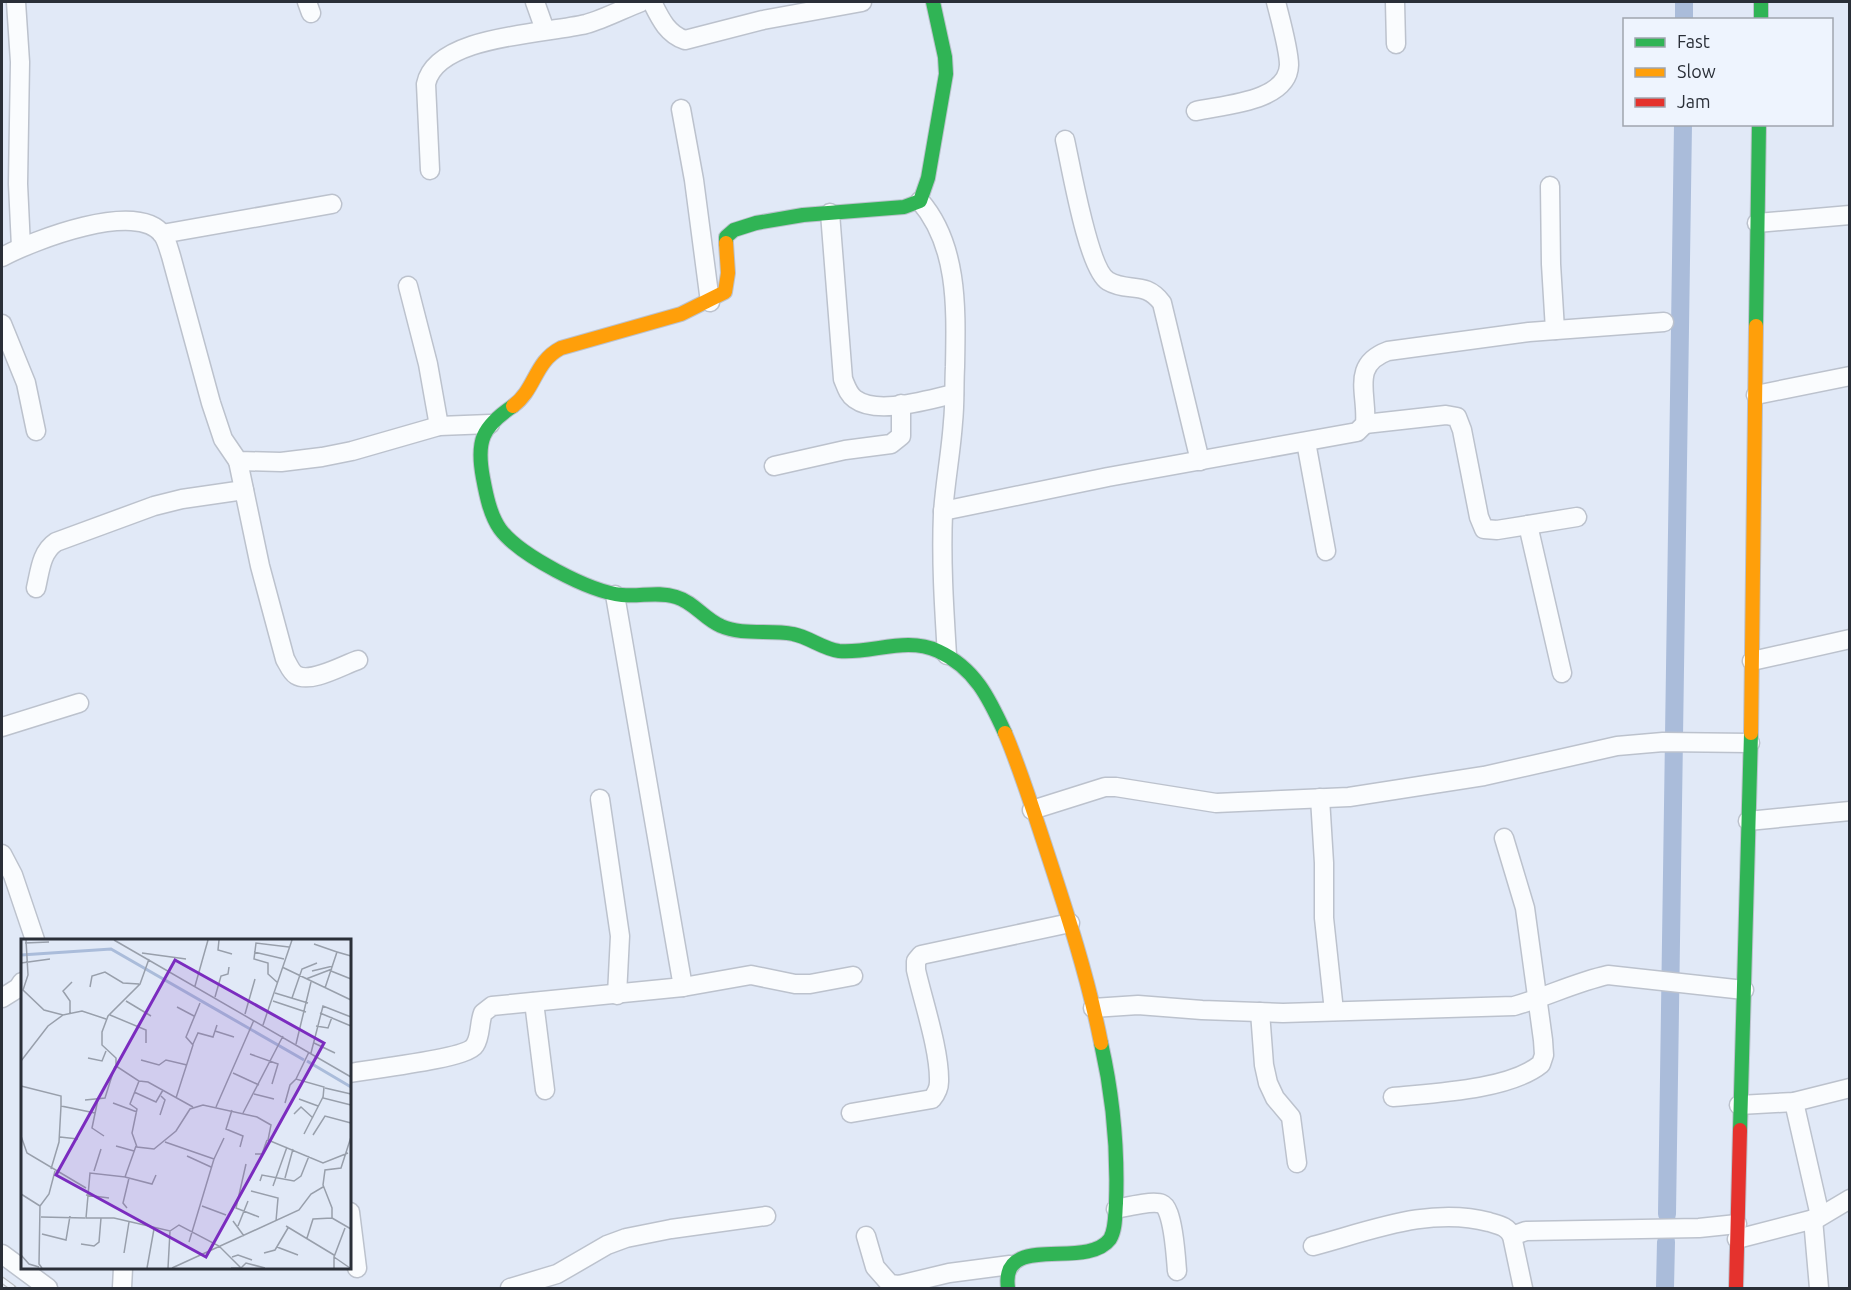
<svg xmlns="http://www.w3.org/2000/svg" width="1851" height="1290" font-family="Ubuntu,sans-serif">
<style>
.lines{fill:none;stroke-linecap:round;stroke-linejoin:round}
.canal{stroke:#aabcda;stroke-width:18}
.street-casing{stroke:#bcc2cd;stroke-width:21}
.fast-casing{stroke:#bcc2cd;stroke-width:16}
.slow-casing{stroke:#bcc2cd;stroke-width:16}
.jam-casing{stroke:#bcc2cd;stroke-width:16}
.street{stroke:#fafcfe;stroke-width:18}
.fast{stroke:#30b455;stroke-width:14}
.slow{stroke:#ff9f0a;stroke-width:14}
.jam{stroke:#e5322d;stroke-width:14}
.rail-casing{stroke:#bcbec2;stroke-width:7}
.rail{stroke:#eef4fe;stroke-width:4.5;stroke-dasharray:14;stroke-linecap:butt}
.inset-river{fill:none;stroke:#aabcda;stroke-width:3}
.inset-road{fill:none;stroke:#989fab;stroke-width:1.5}
.view{fill:#7b2cbf;fill-opacity:0.15;stroke:#7b2cbf;stroke-width:3}
.inset-edge{fill:none;stroke:#2a2f38;stroke-width:3}
</style>
<rect width="100%" height="100%" fill="#e1e9f7"/>
<g class="lines">
<g class="canal">
<polyline points="1684,20 1684,2"/>
<polyline points="1667,1214 1683,124"/>
<polyline points="1665,1288 1666,1242"/>
</g>
<g class="street-casing">
<g id="street">
<polyline points="16,2 20,62 18,184 21,247"/>
<polyline points="307,2 311,13"/>
<polyline points="535,2 545,30"/>
<path d="M652,2C660,18 667,34 685,40L763,20L862,2"/>
<polyline points="1395,2 1396,44"/>
<polyline points="681,109 694,180 710,302"/>
<path d="M1196,111C1222,105 1288,102 1289,65C1289,50 1280,18 1276,2"/>
<path d="M1065,140C1071,166 1088,269 1108,281C1128,293 1145,280 1162,303L1200,461"/>
<path d="M430,170L426,84C436,35 546,34 586,24C604,19 623,9 641,2"/>
<polyline points="1550,186 1551,264 1555,330"/>
<path d="M920,201C959,246 956,311 955,367C954,385 955,404 953,422C951,452 945,483 943,513C941,561 944,607 947,655"/>
<path d="M830,213L843,379C846,386 848,394 855,399C878,416 929,399 954,394"/>
<polyline points="1757,223 1850,215"/>
<polyline points="162,234 332,204"/>
<path d="M2,257C32,241 138,199 163,235C167,241 169,250 171,256L211,403L223,439L238,461L281,462L322,457L352,451L439,426L490,424"/>
<polyline points="408,286 428,364 439,426"/>
<polyline points="2,324 26,383 36,431"/>
<polyline points="1756,395 1850,376"/>
<polyline points="1365,424 1446,415 1457,417 1462,430 1479,517 1484,529 1497,530 1577,517"/>
<polyline points="1306,442 1326,551"/>
<path d="M238,461L260,566L285,659C288,664 291,672 296,675C311,684 343,665 358,660"/>
<polyline points="774,466 845,450 891,444 901,436 901,404"/>
<path d="M943,511L1108,477L1357,432L1365,424C1368,394 1350,365 1388,351L1529,332L1664,322"/>
<polyline points="1528,525 1562,673"/>
<path d="M36,588C40,571 41,552 56,542L154,506L182,499L244,490"/>
<polyline points="1752,661 1850,639"/>
<polyline points="2,727 79,703"/>
<polyline points="1320,798 1324,863 1324,918 1334,1011"/>
<polyline points="600,799 620,936 617,995"/>
<polyline points="1032,810 1105,787 1116,787 1216,803 1349,797 1484,776 1617,746 1663,742 1750,743"/>
<polyline points="1748,821 1850,811"/>
<polyline points="2,854 13,875 35,940"/>
<polyline points="683,987 751,975 795,984 810,984 853,976"/>
<polyline points="2,998 18,988 22,982"/>
<polyline points="534,1002 545,1090"/>
<path d="M1093,1008L1138,1005L1202,1010L1283,1013L1514,1006C1546,997 1576,982 1608,975L1744,990"/>
<polyline points="1260,1012 1264,1065 1268,1083 1275,1098 1291,1117 1297,1163"/>
<path d="M350,1073C370,1069 467,1059 475,1045C481,1036 479,1023 483,1013L492,1006L683,987L615,595"/>
<path d="M1393,1097C1434,1093 1509,1090 1541,1064L1544,1055L1543,1040L1525,908L1504,838"/>
<polyline points="1794,1102 1820,1216"/>
<polyline points="1739,1105 1794,1102 1850,1088"/>
<path d="M851,1113L932,1099C936,1094 939,1088 939,1082C940,1051 923,1001 916,970V961L921,955L1070,923"/>
<path d="M1116,1209C1126,1207 1153,1200 1162,1204C1173,1208 1176,1258 1177,1271"/>
<polyline points="350,1212 357,1268"/>
<polyline points="1813,1219 1819,1288"/>
<polyline points="866,1236 875,1267 890,1284 899,1285 949,1273 1010,1265"/>
<polyline points="1512,1236 1526,1231 1699,1228 1737,1224"/>
<polyline points="1737,1239 1818,1218 1850,1199"/>
<path d="M1313,1246C1370,1231 1430,1206 1489,1222C1499,1225 1507,1226 1512,1236L1523,1288"/>
<polyline points="2,1254 48,1288"/>
<polyline points="122,1288 123,1268"/>
<polyline points="510,1288 557,1274 607,1245 626,1238 671,1229 766,1216"/>
</g>
</g>
<g class="fast-casing">
<g id="fast">
<polyline points="1761,2 1761,20"/>
<polyline points="726,243 726,237 734,230 756,223 803,215 904,207 920,201 928,178 946,74 945,57 933,2"/>
<polyline points="1756,326 1759,124"/>
<path d="M513,406C482,427 476,441 483,478C486,494 490,515 500,529C519,555 590,592 622,595C640,597 658,591 676,597C694,602 704,619 721,626C743,636 770,629 793,634C809,637 823,649 839,651C872,654 906,636 938,651C975,668 989,698 1005,733"/>
<polyline points="1740,1130 1751,733"/>
<path d="M1008,1288C1000,1231 1086,1271 1110,1239C1116,1229 1115,1214 1116,1203C1118,1149 1113,1096 1101,1043"/>
</g>
</g>
<g class="slow-casing">
<g id="slow">
<path d="M513,406C536,389 534,362 561,348L681,314L725,292L728,273L726,243"/>
<path d="M1005,733C1021,771 1033,810 1046,849C1067,913 1088,977 1101,1043"/>
<polyline points="1751,733 1756,326"/>
</g>
</g>
<g class="jam-casing">
<polyline id="jam" points="1736,1288 1740,1130"/>
</g>
<use href="#street" class="street"/>
<use href="#fast" class="fast"/>
<use href="#slow" class="slow"/>
<use href="#jam" class="jam"/>
<g class="rail-casing">
<polyline id="rail" points="2,1280 13,1288"/>
</g>
<use href="#rail" class="rail"/>
</g>
<g transform="translate(21 939)">
<rect width="330" height="330" fill="#e1e9f7"/>
<path class="inset-river" d="M0,16L90,10L283,121M286,122L330,148"/>
<path class="inset-road" d="M5,1L7,36L2,51L23,71L42,76L61,72L85,80M93,1L330,138M198,1L197,11L211,15M4,4L28,3M293,5L316,13M233,13L263,20M121,14L165,20M128,20L119,45L87,77L81,93V106L95,119V127L118,142L109,165L116,170L111,194L116,208L133,210L155,192L169,170L182,166L236,178L250,186L247,201L302,224L327,214M0,24L29,20M261,28L330,61M291,32L312,27M310,32L330,40M285,40L311,30M257,44L247,35V24L233,20L235,4L268,8M174,47L187,1M69,48L71,37L84,33L102,44L118,45M304,49L316,13L330,17M254,54L287,64M194,58L200,37L207,35L208,28M271,59L281,30L296,24M105,62L130,77M252,62L285,73M156,68L173,77M49,74V62L42,52L51,43M299,74L330,87M224,75L234,40M89,76L125,91V104M242,86L271,1M295,87L307,89L311,78M194,92L213,98M293,104L314,114M172,105L177,94L192,98L196,86M275,105L290,43M290,114L302,67L330,78M229,115L257,125L251,145M67,119L81,122L85,112M120,121L138,126L145,121L166,126M0,122L27,87L42,76M212,134L238,146M275,140L288,113M118,142L127,143L172,168M0,147L40,157V167M304,149L330,155M113,153L135,163L142,151M233,155L253,160M155,159L172,106L165,98L179,64M77,160L71,189L83,197M278,160L297,167M64,161L84,159L94,127M92,164L116,173M264,164L269,146L275,140L303,148L302,159L330,166M195,168L233,81M211,171L205,190L222,197L219,208M222,174L262,97M273,175L280,168L292,179M139,176L144,161L140,157M283,195L302,158M292,196L304,177L330,184M0,197L6,214L65,249M39,198L57,200M330,198L320,229L304,231L302,246L311,269V279L330,290M144,203L193,220L168,303M95,207L113,212M115,207L104,238L69,234L65,279H93L149,292L158,286L198,307L220,329M234,215H241L246,201M166,217L190,228M193,220L203,199M225,225L215,269L238,278M30,230L38,203L40,167L74,174M73,232L80,210M104,238L131,245L135,236M264,239L272,210M239,242L241,236L273,242L280,237L288,217M252,247L266,208M230,252L257,259L255,282M0,255L19,267M65,256L88,259M181,267L205,276M106,269L102,264L108,239M20,278L64,279M212,282L223,297M217,287L227,262M265,287L313,316M21,295L45,301L49,277M286,299L292,280L311,279M60,305L73,307L78,303L80,279M256,308L277,316M103,314L108,283M243,314L254,311L267,289M0,316L8,325L18,328M211,318L217,316L231,321M313,318L329,329M21,329L18,325L19,267L28,255L34,232M126,329L133,290M147,329L149,292M151,329L278,271L290,255L302,248M210,329H220L225,324L244,329M313,329V318L324,289"/>
<path class="view" d="M154,21L303,104L185,318L35,236Z"/>
<rect width="330" height="330" class="inset-edge"/>
</g>
<rect width="1851" height="1290" fill="none" stroke="#2a2f38" stroke-width="6"/>
<rect x="1623" y="18" width="210" height="108" fill="#eef4fe" stroke="#a0a5af" stroke-width="1.5"/>
<rect x="1635" y="38" width="30" height="9" fill="#30b455" stroke="#a0a5af" stroke-width="1.5"/>
<text x="1677" y="48" font-size="18" fill="#2a2f38">Fast</text>
<rect x="1635" y="68" width="30" height="9" fill="#ff9f0a" stroke="#a0a5af" stroke-width="1.5"/>
<text x="1677" y="78" font-size="18" fill="#2a2f38">Slow</text>
<rect x="1635" y="98" width="30" height="9" fill="#e5322d" stroke="#a0a5af" stroke-width="1.5"/>
<text x="1677" y="108" font-size="18" fill="#2a2f38">Jam</text>
</svg>
